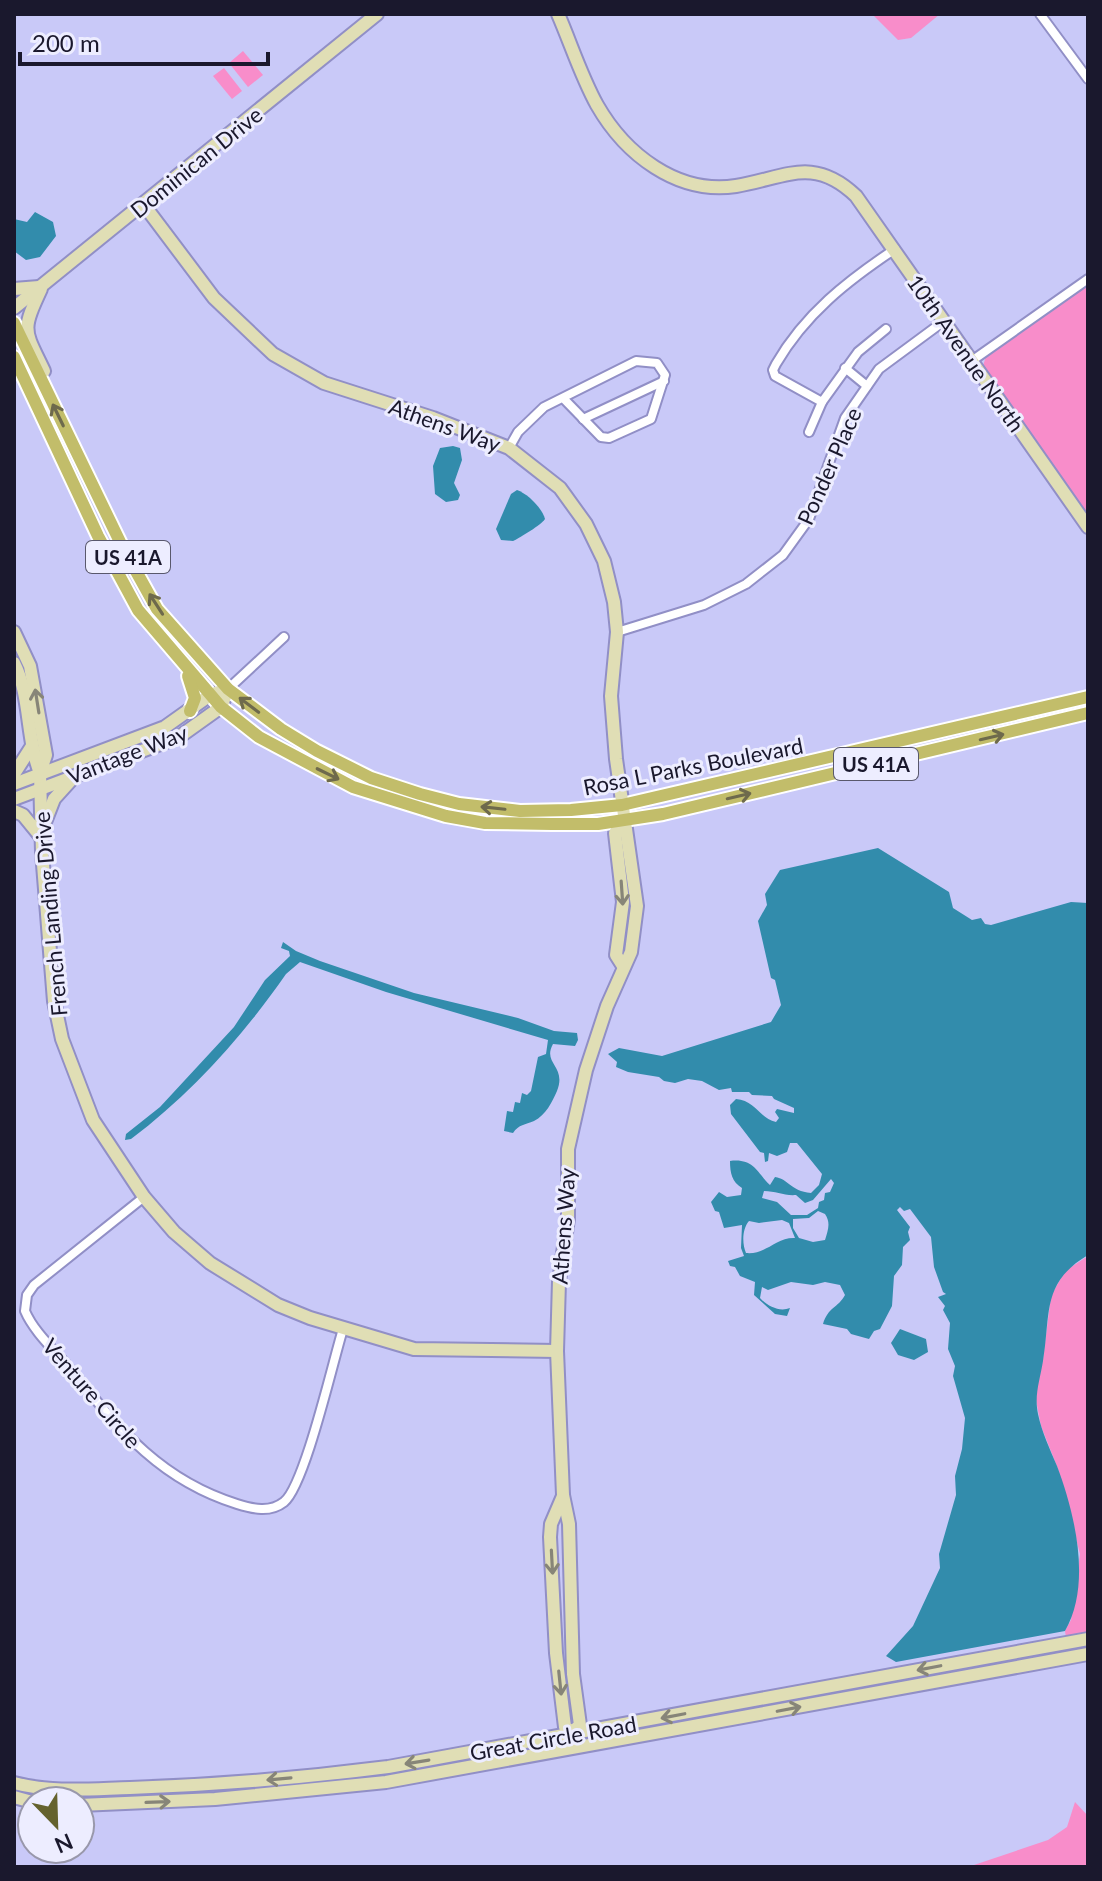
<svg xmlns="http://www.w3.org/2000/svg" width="1102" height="1881" font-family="Lato,sans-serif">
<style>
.green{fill:#f88dca}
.water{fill:#328cac;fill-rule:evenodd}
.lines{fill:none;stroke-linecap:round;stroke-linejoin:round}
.street-casing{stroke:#918fc6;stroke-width:12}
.secondary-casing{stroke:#918fc6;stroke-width:16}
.primary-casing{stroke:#fff;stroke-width:16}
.street{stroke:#fff;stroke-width:8}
.secondary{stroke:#e0deb5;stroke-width:12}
.primary{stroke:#c2bd6a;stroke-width:12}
.oneway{stroke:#6e6a4c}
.oneway2{stroke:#878578}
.labels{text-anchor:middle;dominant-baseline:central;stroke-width:6;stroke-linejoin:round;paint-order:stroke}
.shield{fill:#ededff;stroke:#59586c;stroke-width:2}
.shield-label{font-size:20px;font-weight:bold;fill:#1a182d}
.street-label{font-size:22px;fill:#1a182d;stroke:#ededff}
</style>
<rect width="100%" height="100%" fill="#c9c9f8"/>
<g class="green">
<polygon points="872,14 940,14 911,38 898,40"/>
<polygon points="243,51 263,75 248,87 229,63"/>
<polygon points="224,68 242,91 232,99 213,76"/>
<polygon points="1088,284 1088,522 983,366 986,356 995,349"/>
<polygon points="1088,1256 1088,1634 1066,1638 1065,1631 1071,1620 1080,1554 1058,1469 1041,1426 1035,1395 1043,1359 1051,1296 1065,1271"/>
<polygon points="1075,1802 1088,1816 1088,1867 968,1867 1048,1840 1067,1827"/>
</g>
<g class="water">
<polygon points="35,212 53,222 56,236 40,257 26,260 14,251 14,219 27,222"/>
<polygon points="453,446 460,448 462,460 454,483 460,495 458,500 446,502 435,494 433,466 440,448"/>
<path d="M517,490C528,494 542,508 545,519C541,525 521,537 513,541L501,540L496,529L511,494Z"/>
<path d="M878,848L949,892L953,908L972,920L981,918L985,924L991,925L1071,902L1088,903V1255C1041,1283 1051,1314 1043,1361C1040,1380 1034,1395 1038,1414C1042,1433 1050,1449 1057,1466C1075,1514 1092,1584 1065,1631L896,1662L886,1656L913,1626L940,1568L939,1554L956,1495L955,1476L962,1449L965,1418L953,1376L955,1366L948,1349L950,1323L943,1310L945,1306L938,1297L946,1294L943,1292L934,1267L931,1237L910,1209L904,1211L900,1207L897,1210L910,1227L908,1232L910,1240L903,1247L902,1265L894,1276L892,1306L880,1329L874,1331L869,1339L851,1334L847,1329L823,1324C828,1307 838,1308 845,1295L840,1285L825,1282L813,1285L791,1282L768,1290L762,1287L760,1298C768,1307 780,1312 790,1308L787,1316L775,1314L754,1295L755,1282L740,1276L735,1267L730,1266L728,1261L744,1256L741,1248L742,1225L724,1228L719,1212L715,1211L711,1202L719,1192L727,1197L741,1195L742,1188C732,1182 730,1173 730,1161C754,1158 757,1173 770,1185L775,1177C789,1179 790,1191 811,1193L819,1185L822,1174L797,1143H790L787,1152L777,1156L769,1153L768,1161L765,1162L764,1153L760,1152L731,1114L730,1105L736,1099C755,1100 760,1119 776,1122L779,1118L775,1112L777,1109L794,1113V1108L774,1099L772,1096L752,1095L749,1092H732L731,1088L719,1090L702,1081L688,1079L675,1083L664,1081L659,1077L628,1072L616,1067L617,1062L608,1054L619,1048L662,1056L771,1022L781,1005L775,980L771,978L758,921L767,905L765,894L780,870ZM831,1179L834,1183L830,1192L825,1193L824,1200L819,1202L818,1208L807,1215H791L777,1202L762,1198L764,1191C776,1191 784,1196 796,1195L805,1203L813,1200ZM818,1211L825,1214C831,1223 828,1230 825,1240L813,1242L799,1238L793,1228V1219L809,1218ZM782,1220L789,1223L795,1238C776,1237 766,1255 746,1253C742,1244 742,1229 749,1221L759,1223Z"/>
<path d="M283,942L296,951L320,961L414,993L518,1018L554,1031L577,1033L578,1040L575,1046L553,1044C542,1064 567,1066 557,1091C552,1102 546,1115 534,1121C525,1125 519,1124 513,1133L504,1131L507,1111L513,1112L515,1102L520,1103L522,1093L527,1095L531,1091L538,1057L546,1054L548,1040L386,992L300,962L286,974C243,1036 191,1094 131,1139L125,1140L126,1134L160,1107L234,1027L265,980L290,956L289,951L281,948Z"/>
<polygon points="900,1329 926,1339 928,1352 914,1360 898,1355 891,1343"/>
</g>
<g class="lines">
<g class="street-casing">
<g id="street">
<polyline points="1040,14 1088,79"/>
<polyline points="973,360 1088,279"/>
<polyline points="845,368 867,386"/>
<polyline points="822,402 858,352 886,329"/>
<polyline points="583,419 664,381"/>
<path d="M809,432L822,402L775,376L773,370L776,364C805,314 847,281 895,249"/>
<polyline points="509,448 518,432 544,407 636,361 657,363 665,375 651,419 609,438 601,437 563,398"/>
<polyline points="617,632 704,605 746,584 783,555 809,519 845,418 879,369 944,321"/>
<polyline points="228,689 284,637"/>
<path d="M144,1197L34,1285L27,1295L25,1311C33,1330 52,1348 66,1364C117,1426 157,1479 237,1504C253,1509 270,1513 284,1502C305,1485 333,1361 343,1329"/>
</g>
</g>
<g class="secondary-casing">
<g id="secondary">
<path d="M558,14C571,44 581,76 597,105C625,154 677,195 736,186C785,178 813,155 856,196L1088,527"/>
<polyline points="144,205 214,298 273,354 324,383 433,418 509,448 560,488 586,524 604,561 614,602 617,632 611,696 616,759 637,906 631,952 607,1006 586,1070 568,1149 568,1219 559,1281 557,1351 563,1495 569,1524 573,1674 580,1725 572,1732"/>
<polyline points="14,289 39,287"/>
<path d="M41,289C21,332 24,329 44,371"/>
<polyline points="14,308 377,14"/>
<polyline points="14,632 30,666 46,755 40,773 42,852 54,1001 62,1039 93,1120 144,1197 174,1232 210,1263 278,1305 310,1318 414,1349 557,1351"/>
<path d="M14,663C31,696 26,738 40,773"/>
<polyline points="14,774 32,746"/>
<polyline points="14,784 165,727 210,695 228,689"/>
<polyline points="14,799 179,737 221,707 228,689"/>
<polyline points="14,811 23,815 41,837"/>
<polyline points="45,822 54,799 73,778"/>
<polyline points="623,966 616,955 623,902 615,833 623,821"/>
<polyline points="563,1496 551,1524 550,1537 556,1653 565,1727 572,1732 572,1738"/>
<path d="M14,1783C52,1793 91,1789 130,1788C217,1785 302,1778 388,1767L1088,1639"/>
<polyline points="14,1797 32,1802"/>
<polyline points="80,1805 215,1799 386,1782 1088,1654"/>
</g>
</g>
<g class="primary-casing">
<g id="primary">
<polyline points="14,323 122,546 157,609 228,689 281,729 317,751 371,778 420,794 459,804 520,811 571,810 622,805 1088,697"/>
<polyline points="14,357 98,536 138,610 221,707 259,737 353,787 446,816 485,823 552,824 598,824 663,814 1088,713"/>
<polyline points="188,676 195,698 190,711"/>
</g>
</g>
<use href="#street" class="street"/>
<use href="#secondary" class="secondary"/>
<use href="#primary" class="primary"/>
</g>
<defs><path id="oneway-shaft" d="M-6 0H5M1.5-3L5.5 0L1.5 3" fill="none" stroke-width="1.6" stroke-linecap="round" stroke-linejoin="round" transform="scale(2)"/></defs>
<g class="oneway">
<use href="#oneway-shaft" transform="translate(58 415) rotate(-116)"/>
<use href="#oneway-shaft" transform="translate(156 604) rotate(-123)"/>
<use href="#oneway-shaft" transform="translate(249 705) rotate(-143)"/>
<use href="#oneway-shaft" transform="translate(992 737) rotate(-13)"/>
<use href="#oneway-shaft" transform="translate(328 774) rotate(26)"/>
<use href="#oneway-shaft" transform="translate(739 796) rotate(-13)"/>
<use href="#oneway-shaft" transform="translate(493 808) rotate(-174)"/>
</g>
<g class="oneway2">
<use href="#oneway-shaft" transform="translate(37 701) rotate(-99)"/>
<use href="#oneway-shaft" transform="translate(622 893) rotate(86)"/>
<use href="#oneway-shaft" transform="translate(552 1562) rotate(87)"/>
<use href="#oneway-shaft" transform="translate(929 1668) rotate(169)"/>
<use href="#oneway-shaft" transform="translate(560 1683) rotate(84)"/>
<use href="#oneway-shaft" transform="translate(789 1709) rotate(-11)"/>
<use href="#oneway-shaft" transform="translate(673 1716) rotate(169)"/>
<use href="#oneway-shaft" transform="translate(417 1762) rotate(171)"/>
<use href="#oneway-shaft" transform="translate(279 1779) rotate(175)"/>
<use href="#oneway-shaft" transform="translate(158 1802) rotate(-2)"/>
</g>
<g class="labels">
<g class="shield">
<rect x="86" y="541" width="84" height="32" rx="6"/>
<rect x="834" y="748" width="84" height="32" rx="6"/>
</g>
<g class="shield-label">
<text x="128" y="557">US 41A</text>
<text x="876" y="764">US 41A</text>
</g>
<g class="street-label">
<text transform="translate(196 162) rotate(-39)">Dominican Drive</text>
<text transform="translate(966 353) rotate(55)">10th Avenue North</text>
<text transform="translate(445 425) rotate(20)">Athens Way</text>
<text transform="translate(829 466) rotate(-66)">Ponder Place</text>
<text transform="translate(127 754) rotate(-21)">Vantage Way</text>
<text transform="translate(693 766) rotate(-11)">Rosa L Parks Boulevard</text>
<text transform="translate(50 914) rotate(-95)">French Landing Drive</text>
<text transform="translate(563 1226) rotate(-86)">Athens Way</text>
<text transform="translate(92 1393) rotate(49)">Venture Circle</text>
<text transform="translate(553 1738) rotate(-10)">Great Circle Road</text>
</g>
</g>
<rect width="1102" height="1881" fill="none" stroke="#1a182d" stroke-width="32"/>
<g transform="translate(56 1825) rotate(157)"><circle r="38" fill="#ededff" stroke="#9998ab" stroke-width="2"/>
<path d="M0-6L14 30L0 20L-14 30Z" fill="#65622e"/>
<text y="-12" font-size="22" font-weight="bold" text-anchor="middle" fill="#1a182d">N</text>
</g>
<path d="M20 52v12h248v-12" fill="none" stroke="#1a182d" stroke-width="4"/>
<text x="32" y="52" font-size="24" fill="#1a182d" stroke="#ededff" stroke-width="6" paint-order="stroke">200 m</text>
</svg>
